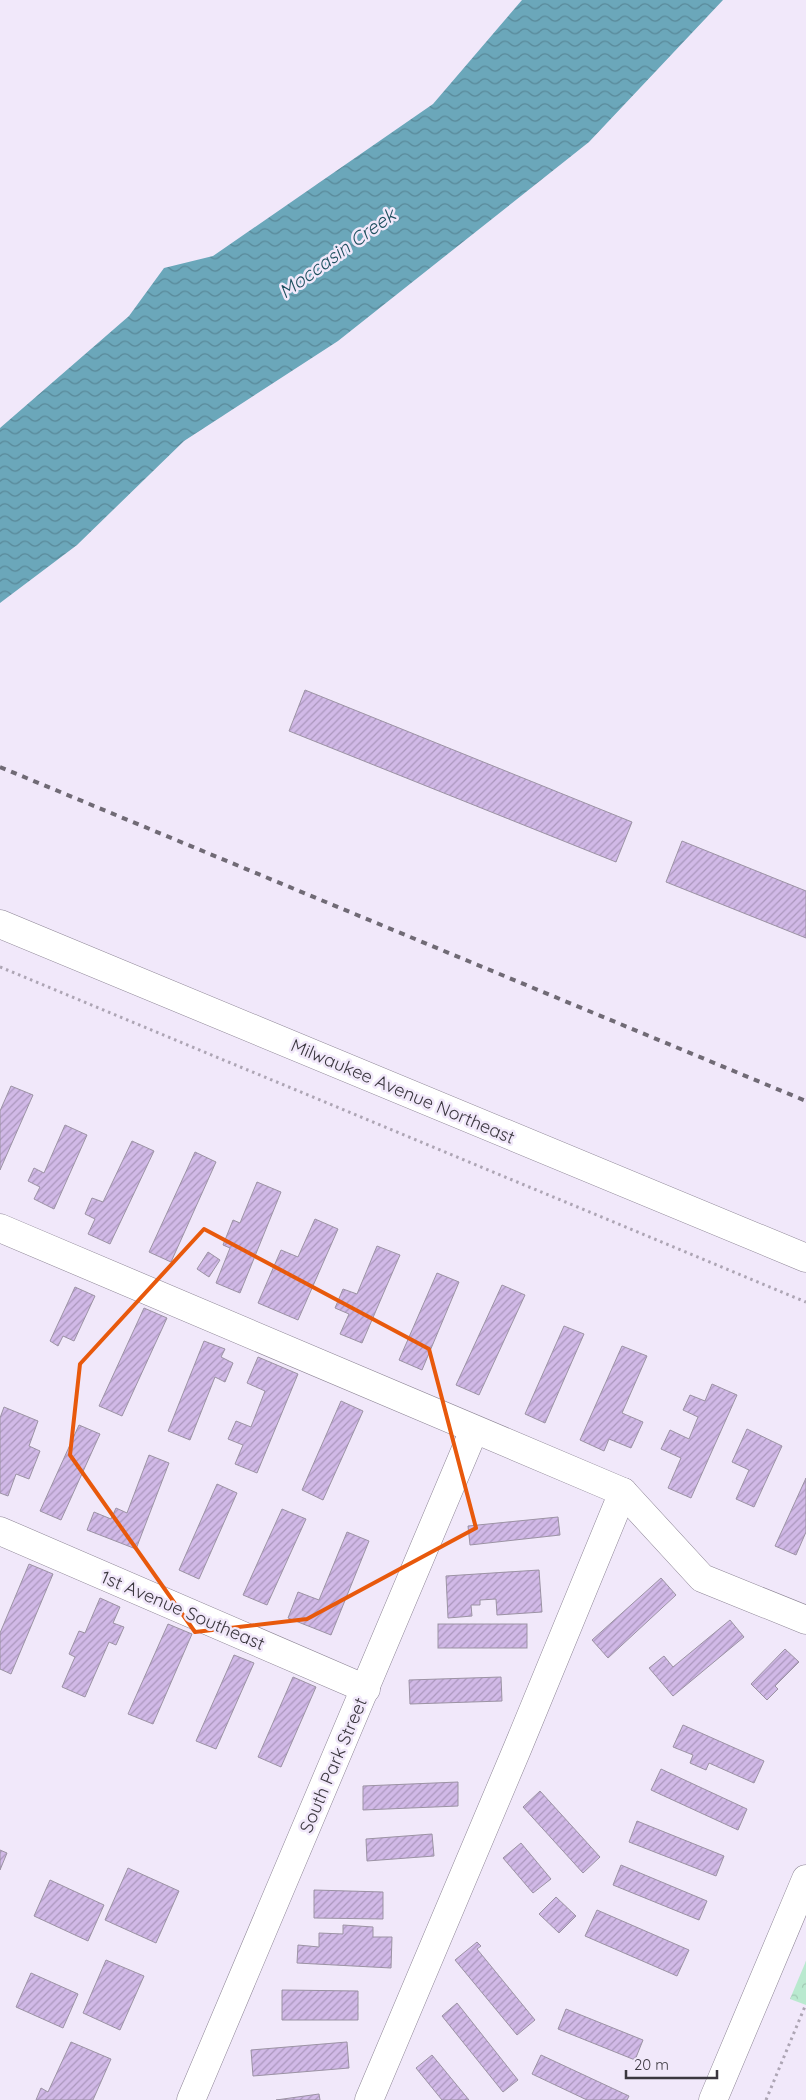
<svg xmlns="http://www.w3.org/2000/svg" width="806" height="2100" font-family="Quicksand,sans-serif">
<style>
.park{fill:url(#park-crowns)}
.water{fill:url(#water-waves)}
.building{fill:url(#building-hatch);stroke:#9c93a4}
.lines{fill:none;stroke-linecap:round;stroke-linejoin:round}
.minor-casing{stroke:#8d8595;stroke-width:29}
.tertiary-casing{stroke:#8d8595;stroke-width:29}
.path{stroke:#ada5b4;stroke-width:3;stroke-dasharray:2.5 4;stroke-linecap:butt}
.minor{stroke:#fff;stroke-width:28}
.tertiary{stroke:#fff;stroke-width:28}
.rail{stroke:#706a75;stroke-width:4;stroke-dasharray:6 6;stroke-linecap:butt}
.marked{fill:none;stroke:#e8590c;stroke-width:4;stroke-linejoin:round}
.labels{text-anchor:middle;dominant-baseline:central;stroke-width:5;stroke-linejoin:round;paint-order:stroke}
.street-label{font-size:18px;fill:#3b373f;stroke:#f1e8fa}
.water-label{font-size:19px;font-style:italic;fill:#1d4f5e;stroke:#f1e8fa}
</style>
<defs>
<pattern id="park-crowns" width="20" height="18" patternUnits="userSpaceOnUse" patternTransform="scale(1.25)"><rect width="20" height="18" fill="#b9e9cf"/><path d="M2 6a3 3 0 1 1 6 0M12 15a3 3 0 1 1 6 0" fill="none" stroke="#a0c8b3"/></pattern>
<pattern id="water-waves" width="16" height="10" patternUnits="userSpaceOnUse" patternTransform="scale(1.25)"><rect width="16" height="10" fill="#6ba7ba"/><path d="M0 5q4-4 8 0t8 0" fill="none" stroke="#598999"/></pattern>
<pattern id="building-hatch" width="6" height="6" patternUnits="userSpaceOnUse" patternTransform="scale(1.25)"><rect width="6" height="6" fill="#d1b9e7"/><path d="M-1 1l2-2M0 6l6-6M5 7l2-2" fill="none" stroke="#ab97bd"/></pattern>
</defs>
<rect width="100%" height="100%" fill="#f1e8fa"/>
<polygon class="park" points="806,1961 806,2005 790,1999"/>
<polygon class="water" points="522,0 723,0 589,142 338,341 184,441 77,545 0,603 0,428 129,316 164,268 213,256 433,104"/>
<g class="building">
<polygon points="305,690 632,822 616,862 289,731"/>
<polygon points="682,841 806,891 806,938 666,882"/>
<polygon points="11,1086 33,1095 0,1170 0,1111"/>
<polygon points="65,1125 87,1135 54,1209 34,1199 40,1187 28,1181 34,1168 44,1173"/>
<polygon points="132,1141 154,1151 110,1244 88,1234 95,1219 85,1214 92,1198 103,1202"/>
<polygon points="195,1152 216,1162 171,1262 149,1252"/>
<polygon points="257,1182 281,1192 240,1293 216,1283 230,1248 223,1245 233,1220 240,1223"/>
<polygon points="315,1219 338,1229 298,1320 258,1303 281,1250 298,1257"/>
<polygon points="377,1246 400,1255 362,1343 340,1334 349,1314 335,1308 343,1289 357,1294"/>
<polygon points="208,1252 220,1260 209,1277 197,1269"/>
<polygon points="437,1273 459,1282 422,1370 399,1360"/>
<polygon points="502,1285 525,1295 479,1395 456,1385"/>
<polygon points="75,1287 95,1296 74,1341 63,1336 58,1346 50,1341"/>
<polygon points="144,1308 167,1318 122,1416 99,1406"/>
<polygon points="564,1326 584,1334 545,1423 525,1414"/>
<polygon points="204,1341 225,1349 221,1357 233,1363 225,1382 215,1377 190,1440 168,1431"/>
<polygon points="622,1346 647,1356 622,1413 643,1422 631,1448 609,1439 604,1451 580,1440"/>
<polygon points="258,1357 298,1374 257,1473 235,1464 243,1445 228,1439 236,1421 251,1427 265,1391 247,1383"/>
<polygon points="712,1384 737,1395 691,1498 668,1488 681,1458 661,1449 670,1430 689,1439 698,1417 683,1410 690,1395 705,1401"/>
<polygon points="341,1401 363,1411 323,1500 302,1490"/>
<polygon points="4,1407 38,1421 29,1446 40,1451 29,1479 16,1474 8,1496 0,1493 0,1418"/>
<polygon points="79,1425 100,1434 61,1520 40,1511"/>
<polygon points="747,1429 782,1446 754,1507 736,1499 749,1470 732,1462"/>
<polygon points="149,1455 169,1463 136,1549 87,1530 94,1512 111,1519 116,1508 127,1513"/>
<polygon points="806,1478 806,1532 796,1555 775,1546"/>
<polygon points="217,1484 237,1493 199,1579 179,1570"/>
<polygon points="282,1509 306,1519 267,1605 243,1595"/>
<polygon points="558,1517 560,1535 470,1545 468,1526"/>
<polygon points="347,1532 369,1541 331,1635 288,1618 298,1592 319,1600"/>
<polygon points="29,1564 53,1574 11,1674 0,1669 0,1633"/>
<polygon points="539,1570 542,1612 497,1615 496,1599 480,1600 480,1605 471,1605 472,1616 448,1618 446,1576"/>
<polygon points="661,1578 676,1595 608,1658 592,1640"/>
<polygon points="100,1598 120,1607 113,1623 124,1627 116,1645 109,1642 85,1697 62,1687 75,1657 69,1654 79,1631 85,1633"/>
<polygon points="730,1620 744,1637 673,1696 649,1668 664,1656 673,1667"/>
<polygon points="168,1624 192,1634 153,1724 128,1714"/>
<rect x="438" y="1624" width="89" height="24"/>
<polygon points="785,1649 799,1662 775,1686 778,1689 767,1700 751,1684"/>
<polygon points="234,1655 254,1663 216,1749 196,1741"/>
<polygon points="293,1677 316,1687 281,1767 258,1757"/>
<polygon points="501,1677 502,1701 410,1704 409,1680"/>
<polygon points="683,1725 764,1761 754,1783 709,1763 706,1770 690,1763 693,1755 673,1747"/>
<polygon points="661,1769 747,1809 738,1830 651,1790"/>
<polygon points="458,1782 458,1806 363,1810 363,1786"/>
<polygon points="540,1791 600,1857 583,1873 523,1807"/>
<polygon points="637,1821 724,1856 716,1876 629,1842"/>
<polygon points="432,1834 434,1856 367,1861 366,1839"/>
<polygon points="521,1843 551,1879 533,1893 503,1858"/>
<polygon points="0,1850 7,1853 0,1870"/>
<polygon points="621,1865 707,1901 699,1920 613,1885"/>
<polygon points="128,1868 179,1891 156,1943 105,1920"/>
<polygon points="50,1880 104,1905 88,1941 34,1916"/>
<polygon points="314,1890 383,1892 383,1919 314,1918"/>
<polygon points="556,1897 576,1916 559,1933 539,1914"/>
<polygon points="597,1910 689,1950 677,1976 585,1936"/>
<polygon points="343,1925 373,1927 373,1937 392,1937 391,1968 297,1963 298,1945 319,1947 319,1933 343,1934"/>
<polygon points="477,1942 481,1946 477,1949 535,2020 517,2035 455,1960"/>
<polygon points="106,1960 144,1976 120,2030 83,2013"/>
<polygon points="31,1973 78,1994 63,2028 16,2007"/>
<polygon points="282,1990 358,1991 358,2020 282,2020"/>
<polygon points="457,2003 518,2080 503,2092 442,2016"/>
<polygon points="566,2009 643,2040 635,2060 558,2029"/>
<polygon points="71,2042 111,2059 93,2100 36,2100 41,2088 48,2092"/>
<polygon points="347,2042 349,2068 253,2076 251,2050"/>
<polygon points="432,2055 469,2100 442,2100 416,2068"/>
<polygon points="541,2055 629,2096 627,2100 587,2100 532,2074"/>
<polygon points="319,2094 320,2100 276,2100"/>
</g>
<g class="lines">
<g class="minor-casing">
<g id="minor">
<polyline points="0,1228 623,1492 702,1578 806,1620"/>
<polyline points="0,1531 366,1689"/>
<polyline points="191,2100 474,1430"/>
<polyline points="369,2100 518,1747 623,1492"/>
</g>
</g>
<g class="tertiary-casing">
<g id="tertiary">
<polyline points="0,924 806,1258"/>
<polyline points="713,2100 806,1879"/>
</g>
</g>
<g class="path">
<polyline points="0,967 806,1302"/>
<polyline points="766,2100 806,2004"/>
</g>
<use href="#minor" class="minor"/>
<use href="#tertiary" class="tertiary"/>
<polyline class="rail" points="0,767 806,1101"/>
</g>
<path class="marked" d="M204,1229L429,1349L476,1528L307,1619L195,1632L70,1455L80,1364Z"/>
<g class="labels">
<g class="street-label">
<text transform="translate(403 1091) rotate(23)">Milwaukee Avenue Northeast</text>
<text transform="translate(183 1610) rotate(23)">1st Avenue Southeast</text>
<text transform="translate(333 1765) rotate(-67)">South Park Street</text>
</g>
<g class="water-label">
<text transform="translate(337 253) rotate(-36)">Moccasin Creek</text>
</g>
</g>
<path d="M626 2070v8h91v-8" fill="none" stroke="#3b373f" stroke-width="2.5"/>
<text x="634" y="2070" font-size="15" fill="#3b373f" stroke="#f1e8fa" stroke-width="4" paint-order="stroke">20 m</text>
</svg>
